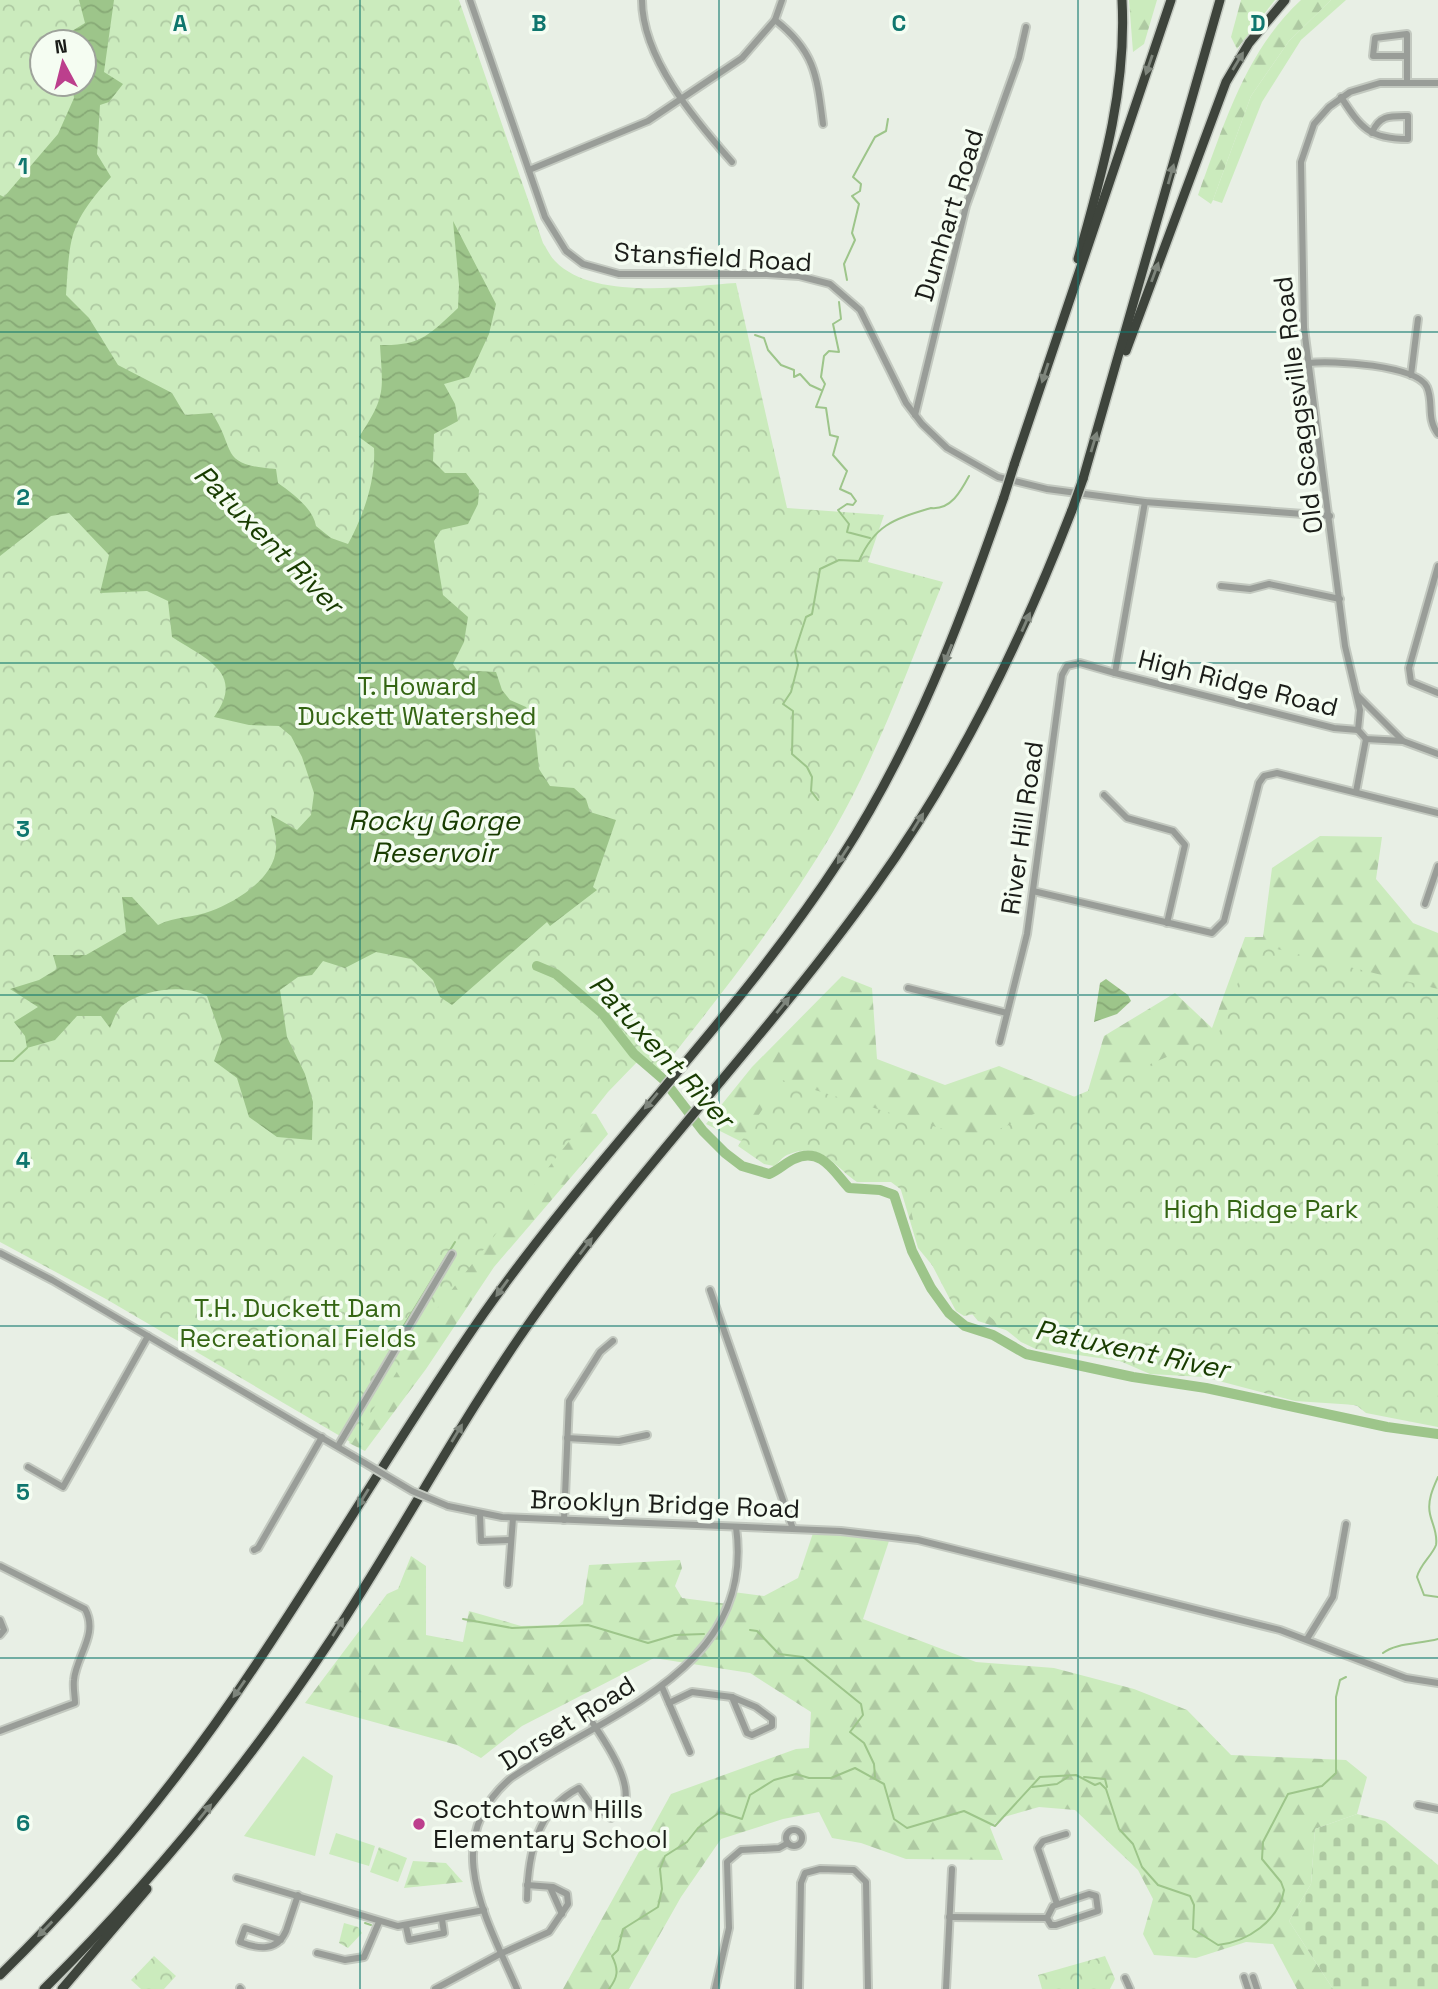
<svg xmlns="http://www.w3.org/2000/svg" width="1438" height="1989" font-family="'Space Grotesk',sans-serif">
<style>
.green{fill:#cbebbd}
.forest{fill:url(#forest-firs)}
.cemetery{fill:url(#cemetery-stones)}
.park{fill:url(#park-crowns);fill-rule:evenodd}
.water{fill:url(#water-waves)}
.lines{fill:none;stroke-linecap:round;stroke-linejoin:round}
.stream{stroke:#9dc58a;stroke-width:2}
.river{stroke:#9dc58a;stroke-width:10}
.minor-casing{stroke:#c3c9c0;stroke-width:10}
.highway-casing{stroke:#c3c9c0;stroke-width:12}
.minor{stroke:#999d98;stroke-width:6}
.highway{stroke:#3e443c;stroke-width:9}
.minor-bridge-casing{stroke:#c3c9c0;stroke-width:10;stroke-linecap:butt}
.highway-bridge-casing{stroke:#c3c9c0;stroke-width:12;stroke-linecap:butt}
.minor-bridge{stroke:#999d98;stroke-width:6}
.highway-bridge{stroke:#3e443c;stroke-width:9}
.oneway{fill:#7e857c}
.grid{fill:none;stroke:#0f766e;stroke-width:2;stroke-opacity:0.55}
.poi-dot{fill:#bc3f8d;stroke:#f5fdf2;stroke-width:2.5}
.labels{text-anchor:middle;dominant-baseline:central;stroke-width:7;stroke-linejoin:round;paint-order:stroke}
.street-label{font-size:26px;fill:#1b1d19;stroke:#f5fdf2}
.park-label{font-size:26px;fill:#346513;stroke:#f5fdf2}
.poi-label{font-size:26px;fill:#1b1d19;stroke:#f5fdf2;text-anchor:start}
.water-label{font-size:28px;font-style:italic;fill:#183c00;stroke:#f5fdf2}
.grid-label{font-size:23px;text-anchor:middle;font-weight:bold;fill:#0f766e;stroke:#f5fdf2;stroke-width:7;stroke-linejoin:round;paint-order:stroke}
</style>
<defs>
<pattern id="forest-firs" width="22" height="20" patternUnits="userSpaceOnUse" patternTransform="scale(1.75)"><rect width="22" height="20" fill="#cbebbd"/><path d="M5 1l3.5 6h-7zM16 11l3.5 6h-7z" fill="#aec9a2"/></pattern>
<pattern id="cemetery-stones" width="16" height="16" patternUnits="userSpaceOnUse" patternTransform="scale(1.75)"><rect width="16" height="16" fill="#cbebbd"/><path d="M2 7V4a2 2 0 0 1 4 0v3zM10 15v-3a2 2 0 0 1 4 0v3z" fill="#aec9a2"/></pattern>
<pattern id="park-crowns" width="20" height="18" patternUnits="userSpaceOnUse" patternTransform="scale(1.75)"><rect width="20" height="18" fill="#cbebbd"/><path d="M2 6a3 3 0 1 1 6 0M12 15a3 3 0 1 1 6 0" fill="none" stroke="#aec9a2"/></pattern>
<pattern id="water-waves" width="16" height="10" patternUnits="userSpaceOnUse" patternTransform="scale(1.75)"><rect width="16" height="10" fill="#9dc58a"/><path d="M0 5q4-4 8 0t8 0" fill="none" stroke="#87a976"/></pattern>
</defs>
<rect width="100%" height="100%" fill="#e8efe5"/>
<g class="green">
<polygon points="1331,0 1346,0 1301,40 1262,102 1222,203 1213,200 1251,96 1289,41"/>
<polygon points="303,1756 333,1776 315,1856 244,1836"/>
<polygon points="336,1833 375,1846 369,1866 329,1854"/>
</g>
<g class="forest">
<polygon points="1129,0 1157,0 1144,44 1133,52"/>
<polygon points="1241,0 1275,0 1237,49 1231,37"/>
<path d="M1301,0H1331L1289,41L1251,96L1213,200L1211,204L1198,195C1224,125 1245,52 1301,0Z"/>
<polygon points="1320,836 1382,837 1376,879 1413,923 1438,933 1438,1421 1295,1394 1174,1366 1147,1368 1030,1338 978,1321 918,1248 898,1180 829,1149 797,1142 770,1156 706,1124 752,1067 842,976 872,988 877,1059 945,1085 999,1066 1085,1101 1104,1036 1175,993 1212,1028 1245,937 1263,937 1272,868"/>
<polygon points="576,1112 596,1114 608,1134 494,1267 426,1369 365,1451 349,1443 433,1295"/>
<polygon points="814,1530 891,1535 863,1619 976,1662 1054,1668 1134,1689 1187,1710 1231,1755 1346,1760 1367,1777 1357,1814 1315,1829 1311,1884 1289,1921 1333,1989 1297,1989 1273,1944 1246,1942 1196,1958 1154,1955 1143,1934 1153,1899 1138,1870 1075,1810 1039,1807 1004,1817 990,1827 1003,1860 906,1859 861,1843 832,1838 819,1812 783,1819 721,1839 681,1897 629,1989 563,1989 671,1794 796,1749 809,1748 811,1712 750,1673 654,1658 522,1726 481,1758 457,1745 305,1703 387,1594 398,1589 411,1556 426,1566 426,1635 463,1642 469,1611 521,1626 558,1625 583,1604 589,1565 680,1560 682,1568 675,1586 682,1598 728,1604 733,1592 764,1596 798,1578"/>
<polygon points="413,1861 446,1863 463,1882 404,1888"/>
</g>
<polygon class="cemetery" points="1357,1814 1385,1821 1438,1865 1438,1989 1333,1989 1289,1921 1311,1884 1315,1829"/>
<g class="park">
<path d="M0,0H459L543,243C547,249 550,256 555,261C593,301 687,286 736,283L787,508L884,515L868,562L943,582C909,665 879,752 834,830C783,917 718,998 656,1077L637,1062L608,1092L435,1311L352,1443L106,1299L0,1242ZM42,42H84V84H42Z"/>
<path d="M1253,943L1438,989V1427L1366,1413L1356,1405L1295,1401L1204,1377L1150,1374L1120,1361L1036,1349L1021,1342L984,1312L964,1316L956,1311L917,1236L907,1194L891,1182H857C833,1166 822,1140 787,1155C782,1157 779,1163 774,1166L764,1164L738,1146L782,1080L976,1139L1218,1035Z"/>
<polygon points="379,1847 407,1858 398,1882 370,1872"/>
<polygon points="344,1923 358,1927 362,1933 348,1948 339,1943"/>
<polygon points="154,1956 176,1976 164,1989 141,1989 131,1980"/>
<polygon points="1105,1956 1115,1979 1110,1989 1042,1989 1038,1975"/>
</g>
<g class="water">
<path d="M79,0H114L104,72L123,84L109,102L100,105L97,154L111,177C69,224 70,235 66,295L89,318L118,365L172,393L185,415L212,413C237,451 218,465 276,469L278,483C292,493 313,508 316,526L331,538L348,544C363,517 376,480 374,448L359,437C386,396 383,392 380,345C421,346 429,335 458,308L459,285L453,221L496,304L489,334L469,377L444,384L455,404L458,421L434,434L433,461L445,473H466L479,490L478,504L468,524L441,530L434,541L443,595L468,617L464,642L453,664L457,670L496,672L502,690L510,700L526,707L534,719L539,769L550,786L574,788L586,799L590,812L616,820L593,887L597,890L550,926L547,922L452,1005L440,997L433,980L411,959L376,952L345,968L323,961L312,975L298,977L280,990L287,1037L305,1074L313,1102L312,1140L277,1137L249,1117L237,1078L214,1061L222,1039L207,996C184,984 145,989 123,1005C117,1009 113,1021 110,1028L101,1016H77L55,1040L27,1048L25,1036L14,1022L38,1007L10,989L39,980L57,969L53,955H86L126,932L122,897H132L158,925C176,916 193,918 211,911C236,902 275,878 276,848C277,838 273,826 271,815L297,830L311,815L314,793L302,757L291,736L279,726L249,725L214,717C246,673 206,659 172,637L168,601L147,591L100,593L109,555L69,513L51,516L0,556V195L4,197L58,134L74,98L72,84H84V42H64V36L85,23Z"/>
<polygon points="1106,979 1128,995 1131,1001 1117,1014 1094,1022 1100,983"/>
</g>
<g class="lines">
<g class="stream">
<polyline points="847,280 844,264 855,240 852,233 859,204 852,196 860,191 861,184 853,177 875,137 886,131 888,119"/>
<polyline points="839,302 841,319 833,324 839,352 829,351 824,356 821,377 825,384 816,407 826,408 830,435 838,437 833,455 847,471 840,489 851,494 856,501 853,505 847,504 838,510 849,524 847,532 870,538"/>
<polyline points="755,335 764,338 768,350 781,365 794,370 794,377 800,374 810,385 821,390"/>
<path d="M818,800L811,791L812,777L807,767L792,754L793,711L783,704L791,692L798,665L795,651L806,617L812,614L820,569L839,560L859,561C875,524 895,519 931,508C951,510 961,491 969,476"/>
<polyline points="0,1061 13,1061 27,1048"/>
<polyline points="403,1327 455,1242"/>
<path d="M1438,1477C1433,1488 1427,1501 1430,1514C1432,1524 1438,1533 1436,1545C1432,1556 1420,1564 1417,1577L1424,1595L1438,1597"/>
<polyline points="463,1619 512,1628 588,1625 648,1643 675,1635 704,1634"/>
<polyline points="750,1630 757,1631 779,1654 803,1657 861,1704 863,1715 850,1732 864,1743 874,1764 875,1777"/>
<path d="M1383,1653C1395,1643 1421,1644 1438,1639"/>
<polyline points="1084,1777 1105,1779 1107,1787"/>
<polyline points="1032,1787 1057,1784 1068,1777"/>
<polyline points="365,1923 371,1925"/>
<path d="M609,1989C618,1977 619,1970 612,1956L618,1950L623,1929L658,1907L662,1889L660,1869L665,1856L687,1842L698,1828L720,1812L742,1819L750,1795L774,1780L796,1774L809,1778H831L855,1768L884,1784L894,1819L907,1828L964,1811L995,1826L1040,1777L1076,1775L1095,1785L1100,1783L1106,1789L1119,1829L1133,1844L1142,1867L1158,1885L1190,1896L1194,1905L1193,1929L1218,1945C1247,1942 1279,1921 1284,1890L1281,1882L1262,1859L1263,1842L1288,1794L1322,1786L1336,1773V1697L1340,1680L1346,1677"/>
</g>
<path class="river" d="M537,966L556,974L602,1013L634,1054L663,1079L703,1131L725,1153L742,1166L769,1174C779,1170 785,1163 794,1159C821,1146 834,1172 849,1188L880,1190L894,1195L912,1251L931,1288L949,1313L965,1326L993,1335L1026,1354L1133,1377L1206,1388L1387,1427L1438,1434"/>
<g class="minor-casing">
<g id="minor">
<polyline points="470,0 545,217 566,251 583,264 619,274 767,274 799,276 830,284 860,310 906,403 922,424 947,448 998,477 1047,489 1145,502 1330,516"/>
<path d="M642,0C642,58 695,120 732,162"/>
<path d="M775,20C815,51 817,76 823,124"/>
<polyline points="1407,83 1407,56 1373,56 1375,38 1407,34 1407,56"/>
<polyline points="1438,83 1380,83 1350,92 1329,107 1314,124 1301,162 1304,328 1345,646 1360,710 1358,730 1366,739 1403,741 1438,754"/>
<path d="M1341,97C1361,128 1369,139 1408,139V116C1390,116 1379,115 1372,133"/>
<polyline points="529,170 648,121 742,58 775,20 782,0"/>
<path d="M1309,363C1331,360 1417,365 1427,387C1434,403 1426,418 1438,434"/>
<polyline points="1411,375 1418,319"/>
<polyline points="915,415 966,206 1019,58 1026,27"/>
<polyline points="1145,502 1115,673 1334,728 1358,730"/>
<polyline points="1438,566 1409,668 1411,682 1438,693"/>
<polyline points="1221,586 1250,589 1269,584 1340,599"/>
<polyline points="1358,696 1402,740"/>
<polyline points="1356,792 1366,739"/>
<polyline points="1104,795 1127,818 1173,831 1185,845 1167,923"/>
<polyline points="1033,891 1212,933 1224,921 1259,783 1264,776 1277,773 1438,813"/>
<polyline points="1425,904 1438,866"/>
<polyline points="908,988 1007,1013"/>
<polyline points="1000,1042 1027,934 1062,675 1067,666 1080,663 1115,673"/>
<polyline points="0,1253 52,1280 353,1456"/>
<polyline points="710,1290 793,1529"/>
<polyline points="567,1438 619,1441 647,1435"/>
<polyline points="338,1446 452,1254"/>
<polyline points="28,1467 63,1487 148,1336"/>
<polyline points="448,1506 502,1517 841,1531 918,1540 1280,1630 1406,1678 1438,1683"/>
<polyline points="480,1514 481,1541 511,1540"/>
<polyline points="564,1520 569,1401 600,1352 613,1341"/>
<polyline points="254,1550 258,1548 322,1437"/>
<path d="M0,1566L85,1609C99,1634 76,1656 74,1680C73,1688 75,1696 75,1703L0,1731"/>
<polyline points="508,1584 513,1518"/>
<polyline points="0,1620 4,1630 0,1635"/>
<polyline points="1307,1639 1333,1597 1346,1524"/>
<polyline points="662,1687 690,1752"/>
<polygon points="732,1697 756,1707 772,1719 772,1726 752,1735 747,1733"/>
<polyline points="669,1703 692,1692 732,1697"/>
<polyline points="1418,1805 1438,1809"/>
<circle cx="794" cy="1838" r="8"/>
<polyline points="237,1878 398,1926 484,1910"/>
<polyline points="550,1887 562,1914"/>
<path d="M527,1899C528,1855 536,1810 579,1788L592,1806L611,1818C652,1799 596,1729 581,1706"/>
<polyline points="1057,1904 1038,1848 1043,1841 1066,1834"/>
<polyline points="949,1917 1047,1918 1051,1925 1056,1925 1098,1911 1096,1896 1089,1894 1053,1906 1047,1918"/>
<polyline points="406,1926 409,1940 444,1933 442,1919"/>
<path d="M281,1940L245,1928L240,1942C258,1949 277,1952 286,1931L298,1895"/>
<polyline points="317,1953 345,1960 364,1957 379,1922"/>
<polyline points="1244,1977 1248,1989"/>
<polyline points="1253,1977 1257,1989"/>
<polyline points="1125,1978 1130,1989"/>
<polyline points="240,1988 241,1989"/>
<polyline points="435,1989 500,1954 549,1932 568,1904 567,1894 553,1887 527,1885"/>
<path d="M517,1989C487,1919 438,1840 511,1778C605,1713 756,1671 736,1527"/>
<polyline points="715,1989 729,1928 727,1862 741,1850 779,1848 788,1843"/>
<polyline points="799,1989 801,1883 805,1873 820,1869 854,1870 866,1882 868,1989"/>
<polyline points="946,1989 952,1869"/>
</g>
</g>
<g class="highway-casing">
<g id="highway">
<path d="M1078,259C1102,173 1127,90 1122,0"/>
<polyline points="1126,351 1226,82 1249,43 1285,0"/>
<polyline points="1014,465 1171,0"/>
<polyline points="1083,479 1220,0"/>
<path d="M0,1975C94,1883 180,1779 253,1669C332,1552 403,1429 484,1313C595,1155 736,1020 841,858C914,745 960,624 1004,497"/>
<path d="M44,1989C152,1882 248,1765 332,1638C402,1532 461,1419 535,1315C640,1166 768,1036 874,888C958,771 1020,644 1072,510"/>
<polyline points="62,1989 147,1889"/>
</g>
</g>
<use href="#minor" class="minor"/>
<use href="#highway" class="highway"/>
<g class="minor-bridge-casing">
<polyline id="minor-bridge" points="353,1456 412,1491 448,1506"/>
</g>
<g class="highway-bridge-casing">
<g id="highway-bridge">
<polyline points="1004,497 1014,465"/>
<polyline points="1072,510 1083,479"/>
</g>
</g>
<use href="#minor-bridge" class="minor-bridge"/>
<use href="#highway-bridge" class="highway-bridge"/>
</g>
<defs><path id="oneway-solid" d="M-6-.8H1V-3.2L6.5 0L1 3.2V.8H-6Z" transform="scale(1.75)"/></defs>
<g class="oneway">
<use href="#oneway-solid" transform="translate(1238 61) rotate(-59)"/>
<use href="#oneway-solid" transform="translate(1149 65) rotate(109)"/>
<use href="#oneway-solid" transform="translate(1171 174) rotate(-74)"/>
<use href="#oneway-solid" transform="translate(1155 272) rotate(-70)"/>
<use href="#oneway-solid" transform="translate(1045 373) rotate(108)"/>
<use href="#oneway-solid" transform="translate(1094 442) rotate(-73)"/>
<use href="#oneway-solid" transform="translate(1026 622) rotate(-66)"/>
<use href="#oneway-solid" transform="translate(948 654) rotate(112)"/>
<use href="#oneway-solid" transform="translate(918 822) rotate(-58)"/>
<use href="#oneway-solid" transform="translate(843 855) rotate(123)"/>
<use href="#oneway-solid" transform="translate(783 1005) rotate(-51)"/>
<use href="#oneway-solid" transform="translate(651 1101) rotate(130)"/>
<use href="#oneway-solid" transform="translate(586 1246) rotate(-53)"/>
<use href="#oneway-solid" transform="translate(502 1288) rotate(126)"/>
<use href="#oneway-solid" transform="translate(457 1433) rotate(-59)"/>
<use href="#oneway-solid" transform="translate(363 1498) rotate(122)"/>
<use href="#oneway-solid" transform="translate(338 1627) rotate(-58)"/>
<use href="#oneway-solid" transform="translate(239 1689) rotate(125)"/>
<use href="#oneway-solid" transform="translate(205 1812) rotate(-51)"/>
<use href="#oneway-solid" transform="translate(45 1929) rotate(134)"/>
</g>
<path class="grid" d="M360,0V1989M719,0V1989M1078,0V1989M0,332H1438M0,663H1438M0,995H1438M0,1326H1438M0,1658H1438"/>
<circle class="poi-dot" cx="419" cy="1824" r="7"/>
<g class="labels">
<g class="street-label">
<text transform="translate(949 215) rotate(-73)">Dumhart Road</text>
<text transform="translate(713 257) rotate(3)">Stansfield Road</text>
<text transform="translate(1298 405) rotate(-97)">Old Scaggsville Road</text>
<text transform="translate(1238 683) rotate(14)">High Ridge Road</text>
<text transform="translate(1022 828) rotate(-82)">River Hill Road</text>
<text transform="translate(665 1504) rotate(2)">Brooklyn Bridge Road</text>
<text transform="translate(567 1723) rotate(-32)">Dorset Road</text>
</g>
<g class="park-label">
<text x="417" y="686">T. Howard<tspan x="417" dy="30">Duckett Watershed</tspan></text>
<text x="1261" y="1209">High Ridge Park</text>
<text x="298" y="1308">T.H. Duckett Dam<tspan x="298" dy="30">Recreational Fields</tspan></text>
</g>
<g class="poi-label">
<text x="433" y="1809">Scotchtown Hills<tspan x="433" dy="30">Elementary School</tspan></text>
</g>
<g class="water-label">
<text transform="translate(269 539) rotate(45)">Patuxent River</text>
<text x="434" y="820">Rocky Gorge<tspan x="434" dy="32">Reservoir</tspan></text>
<text transform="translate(662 1051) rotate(47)">Patuxent River</text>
<text transform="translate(1132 1349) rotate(12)">Patuxent River</text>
</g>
</g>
<g class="grid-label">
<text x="180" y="31">A</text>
<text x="539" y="31">B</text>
<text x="899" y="31">C</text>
<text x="1258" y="31">D</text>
<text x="23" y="174">1</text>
<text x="23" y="505">2</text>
<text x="23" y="837">3</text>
<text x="23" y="1168">4</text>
<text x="23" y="1500">5</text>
<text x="23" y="1831">6</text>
</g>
<g transform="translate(63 63) rotate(353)"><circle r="33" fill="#f5fdf2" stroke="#9ea39b" stroke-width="2"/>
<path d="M0-5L12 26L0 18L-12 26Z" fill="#bc3f8d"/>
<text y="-10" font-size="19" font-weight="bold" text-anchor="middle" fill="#1b1d19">N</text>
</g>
</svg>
